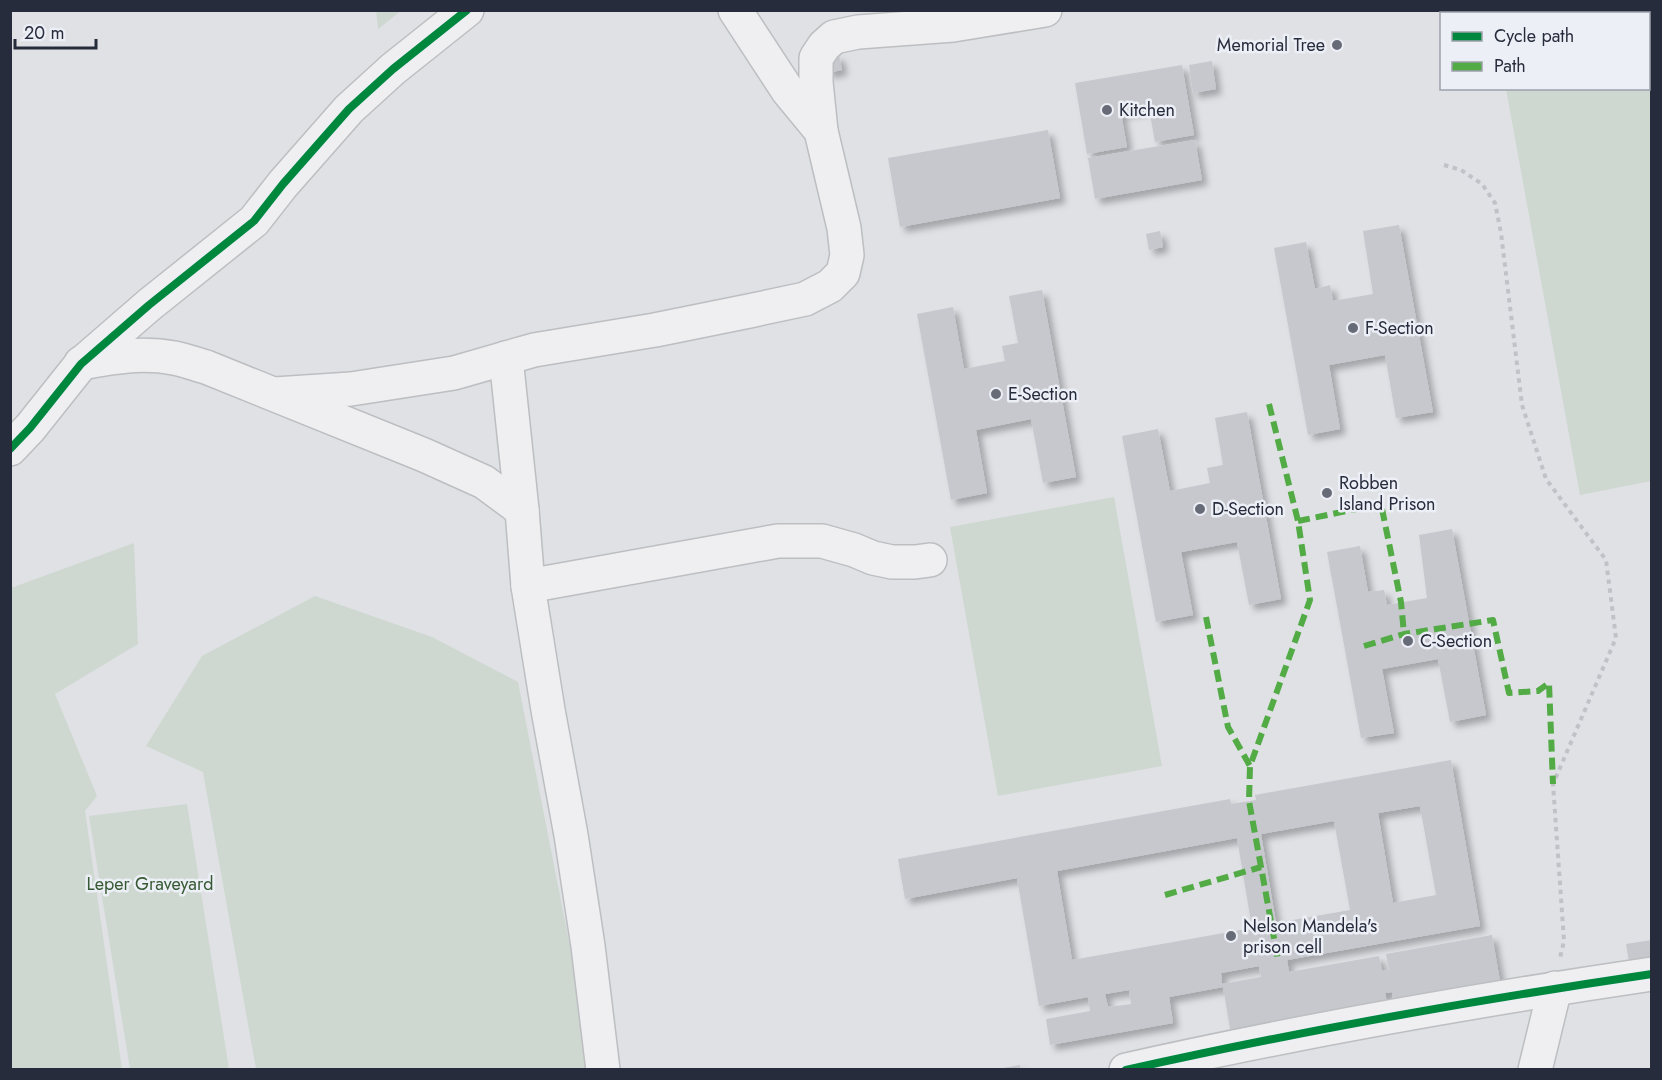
<svg xmlns="http://www.w3.org/2000/svg" width="1662" height="1080" font-family="Jost,sans-serif">
<style>
.green{fill:#ced8d0}
.building{fill:#c6c8cd;fill-rule:evenodd;filter:url(#shadow)}
.lines{fill:none;stroke-linecap:round;stroke-linejoin:round}
.minor-casing{stroke:#bcbec1;stroke-width:36}
.path{stroke:#c1c2c8;stroke-width:4;stroke-dasharray:4.5 4.5;stroke-linecap:butt}
.minor{stroke:#efeff1;stroke-width:33}
.quiet{stroke:#53ab46;stroke-width:6;stroke-dasharray:12 6;stroke-linecap:butt}
.cycleway-casing{stroke:#eceff5;stroke-width:11}
.cycleway{stroke:#00873e;stroke-width:8}
.poi-dot{fill:#676b78;stroke:#eceff5;stroke-width:2}
.labels{text-anchor:middle;dominant-baseline:central;stroke-width:5;stroke-linejoin:round;paint-order:stroke}
.poi-label{font-size:18px;fill:#272c3d;stroke:#eceff5;text-anchor:start}
.park-label{font-size:18px;fill:#365934;stroke:#eceff5}
</style>
<defs>
<filter id="shadow"><feDropShadow dx="5.5" dy="5.5" stdDeviation="3" flood-color="#0004"/></filter>
</defs>
<rect width="100%" height="100%" fill="#dfe1e5"/>
<g class="green">
<polygon points="376,10 401,10 401,11 378,29"/>
<polygon points="1492,11 1651,11 1651,481 1580,495 1506,89 1648,88 1648,14 1493,14"/>
<polygon points="1114,497 1162,766 998,796 950,527"/>
<polygon points="134,543 138,644 55,694 97,796 85,811 122,1069 11,1069 11,588"/>
<polygon points="315,596 432,637 518,682 594,1069 256,1069 203,772 146,746 202,656"/>
<polygon points="187,804 229,1069 130,1069 89,816"/>
</g>
<g class="building">
<polygon points="839,55 842,70 827,73 825,58"/>
<polygon points="1212,61 1216,89 1193,93 1189,65"/>
<polygon points="1182,65 1194,135 1155,142 1149,108 1121,113 1127,147 1087,154 1075,83"/>
<polygon points="1048,130 1060,198 900,227 888,158"/>
<polygon points="1195,140 1202,180 1095,199 1088,158"/>
<polygon points="1399,225 1433,412 1396,418 1385,355 1329,365 1340,429 1308,435 1274,248 1306,242 1315,289 1330,285 1333,301 1373,294 1363,231"/>
<polygon points="1160,231 1163,247 1149,250 1146,234"/>
<polygon points="1042,290 1076,477 1043,483 1031,419 976,430 987,493 951,500 917,314 953,307 964,369 1005,361 1002,346 1018,343 1009,296"/>
<polygon points="1247,412 1281,599 1249,605 1237,542 1181,552 1193,615 1156,622 1122,436 1158,429 1170,491 1210,483 1207,468 1223,465 1215,418"/>
<polygon points="1452,529 1486,715 1450,722 1438,659 1382,669 1394,733 1361,738 1327,552 1360,546 1368,592 1384,590 1387,605 1427,598 1419,535"/>
<path d="M1451,760L1480,926L1287,960L1289,972L1379,956L1382,971L1389,970L1386,954L1492,935L1501,987L1394,1006L1392,992L1385,993L1388,1007L1231,1034L1223,987L1169,997L1173,1023L1050,1045L1046,1019L1090,1011L1088,997L1039,1006L1017,878L905,899L898,859L1230,799L1231,804L1256,800L1255,795ZM1420,806L1436,895L1393,903L1378,813ZM1334,821L1350,910L1276,923L1261,834ZM1237,838L1252,928L1072,960L1057,871ZM1259,966L1261,977L1222,984L1221,973ZM1129,990L1131,1004L1108,1007L1105,994Z"/>
<polygon points="1652,940 1652,963 1630,967 1626,944"/>
<polygon points="1020,1065 1020,1070 1003,1070 1003,1068"/>
</g>
<g class="lines">
<g class="minor-casing">
<g id="minor">
<polyline points="821,131 816,82 816,58 824,46 834,37 858,32 953,25 1045,10"/>
<polyline points="506,358 522,510 528,586 548,710 571,835 588,946 603,1070"/>
<path d="M81,363C113,357 142,352 174,358C185,360 195,364 206,367L424,455L484,482L522,510"/>
<polyline points="275,394 351,389 454,373 534,350 655,330 749,311 805,299 830,286 843,273 847,255 844,228 821,131 788,91 735,10"/>
<polyline points="10,449 30,428 81,364 149,305 254,221 283,184 349,109 393,69 467,10"/>
<polyline points="528,586 778,541 822,541 854,550 873,558 892,562 915,562 930,560"/>
<path d="M1126,1070C1300,1031 1476,1000 1652,974"/>
<polyline points="1535,1070 1555,988"/>
</g>
</g>
<polyline class="path" points="1444,165 1461,170 1482,184 1495,203 1501,233 1522,405 1546,479 1606,560 1616,638 1553,784 1564,941 1560,958"/>
<use href="#minor" class="minor"/>
<g class="quiet">
<polyline points="1269,404 1298,521 1310,600 1250,766 1249,801 1278,960"/>
<polyline points="1298,521 1381,504 1401,602 1404,634"/>
<polyline points="1206,617 1228,727 1250,766"/>
<polyline points="1364,646 1404,634 1493,620 1509,693 1538,691 1549,683 1553,784"/>
<polyline points="1165,895 1261,867"/>
</g>
<g class="cycleway-casing">
<g id="cycleway">
<polyline points="10,449 30,428 81,364 149,305 254,221 283,184 349,109 393,69 467,10"/>
<path d="M1126,1070C1300,1031 1476,1000 1652,974"/>
</g>
</g>
<use href="#cycleway" class="cycleway"/>
</g>
<g class="poi-dot">
<circle cx="1337" cy="45" r="6"/>
<circle cx="1107" cy="110" r="6"/>
<circle cx="1353" cy="328" r="6"/>
<circle cx="996" cy="394" r="6"/>
<circle cx="1327" cy="493" r="6"/>
<circle cx="1200" cy="509" r="6"/>
<circle cx="1408" cy="641" r="6"/>
<circle cx="1231" cy="936" r="6"/>
</g>
<g class="labels">
<g class="poi-label">
<text x="1325" y="45" text-anchor="end">Memorial Tree</text>
<text x="1119" y="110">Kitchen</text>
<text x="1365" y="328">F-Section</text>
<text x="1008" y="394">E-Section</text>
<text x="1339" y="483">Robben<tspan x="1339" dy="21">Island Prison</tspan></text>
<text x="1212" y="509">D-Section</text>
<text x="1420" y="641">C-Section</text>
<text x="1243" y="926">Nelson Mandela's<tspan x="1243" dy="21">prison cell</tspan></text>
</g>
<g class="park-label">
<text x="150" y="884">Leper Graveyard</text>
</g>
</g>
<rect width="1662" height="1080" fill="none" stroke="#272c3d" stroke-width="24"/>
<rect x="1440" y="12" width="210" height="78" fill="#eceff5" stroke="#9da1ab" stroke-width="1.5"/>
<rect x="1452" y="32" width="30" height="9" fill="#00873e" stroke="#9da1ab" stroke-width="1.5"/>
<text x="1494" y="42" font-size="18" fill="#272c3d">Cycle path</text>
<rect x="1452" y="62" width="30" height="9" fill="#53ab46" stroke="#9da1ab" stroke-width="1.5"/>
<text x="1494" y="72" font-size="18" fill="#272c3d">Path</text>
<path d="M15 39v9h81v-9" fill="none" stroke="#272c3d" stroke-width="3"/>
<text x="24" y="39" font-size="18" fill="#272c3d" stroke="#eceff5" stroke-width="4.5" paint-order="stroke">20 m</text>
</svg>
